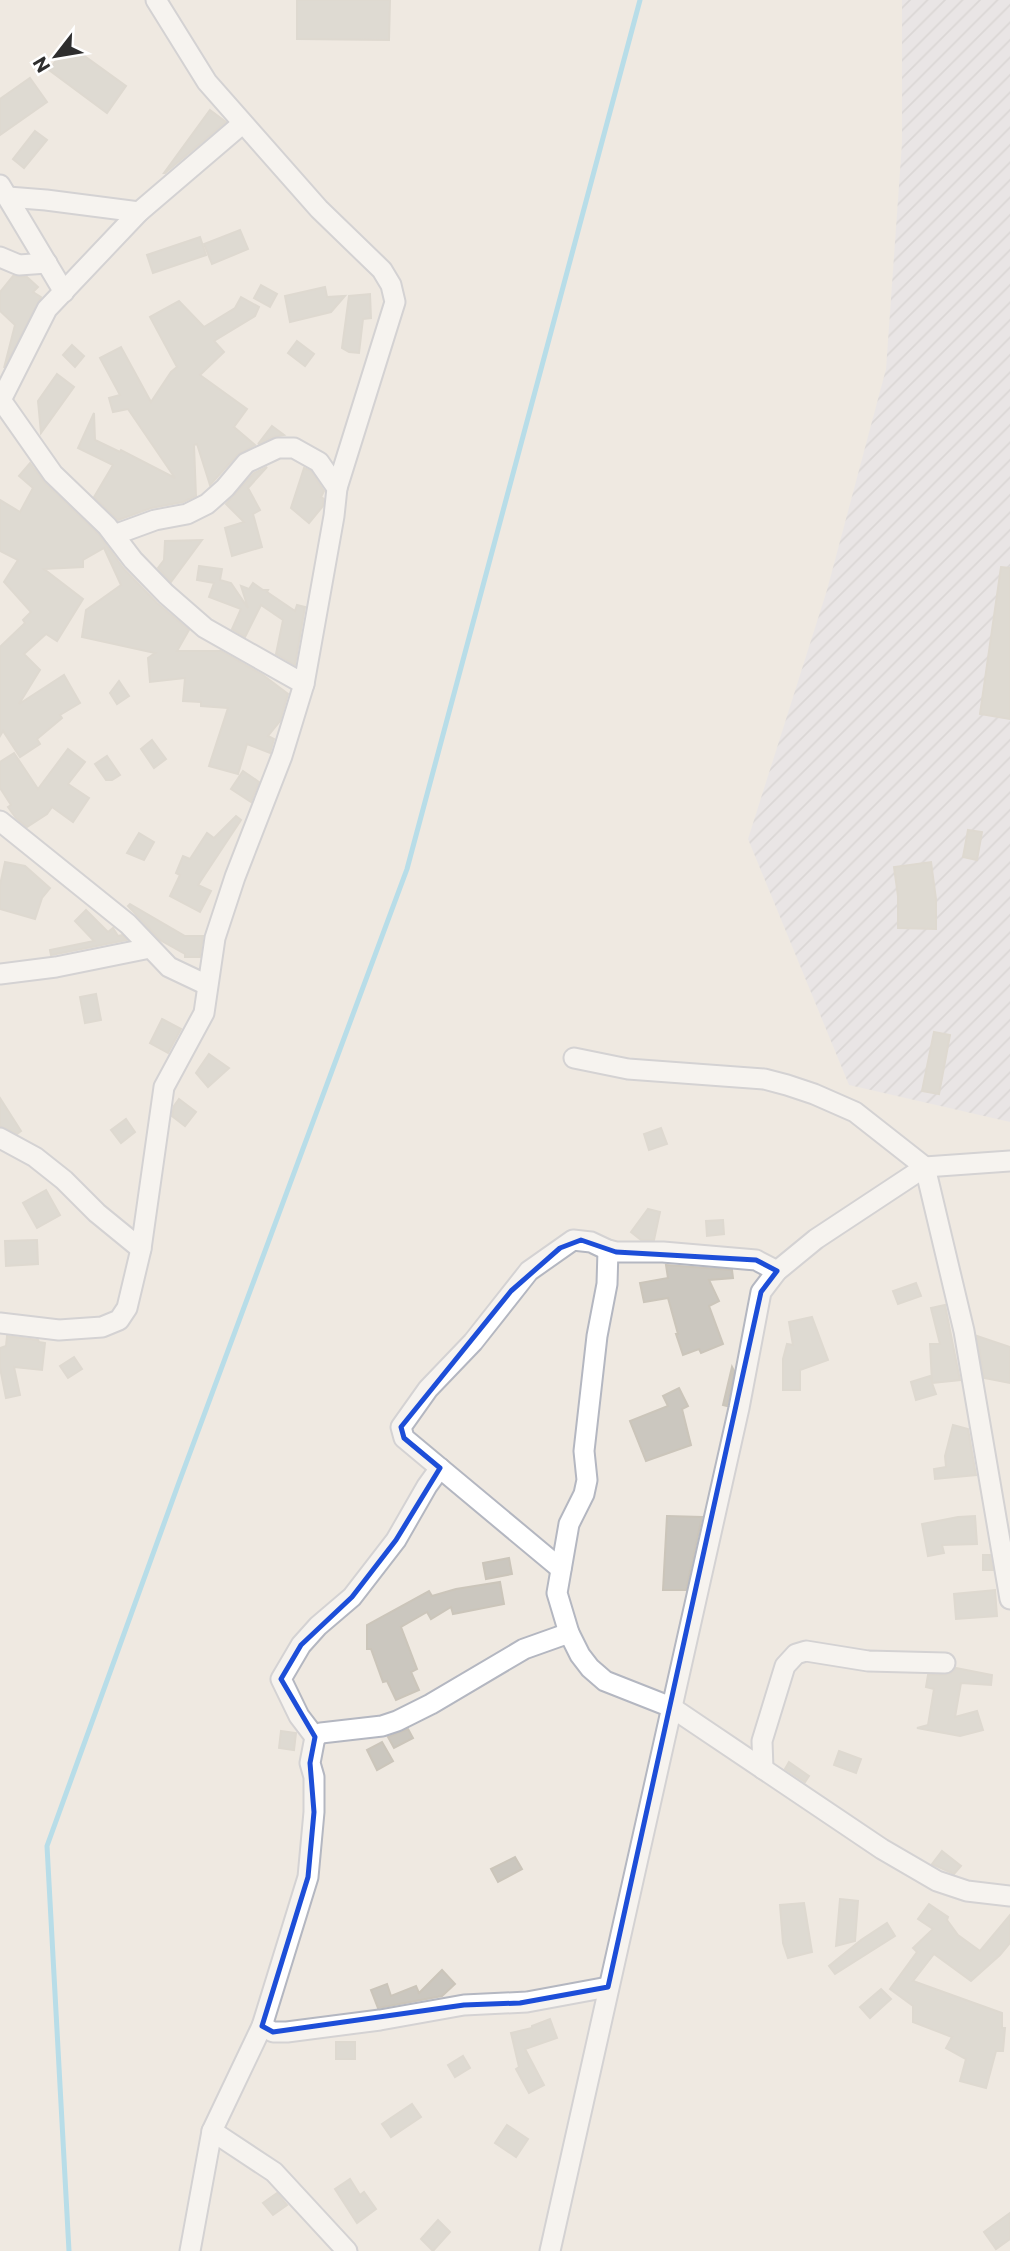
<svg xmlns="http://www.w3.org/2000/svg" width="1010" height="2251" font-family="Commissioner,sans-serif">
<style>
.industrial{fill:url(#industrial-furrows)}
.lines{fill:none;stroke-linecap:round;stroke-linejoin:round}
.stream{stroke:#75cff0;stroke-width:5}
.building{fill:#cbc7bf;stroke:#cbc5ba;stroke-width:2}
.minor-casing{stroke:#b4b7c1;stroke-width:23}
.minor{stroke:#fff;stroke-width:19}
.marked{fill:none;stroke:#1d4ed8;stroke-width:5;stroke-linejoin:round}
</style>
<defs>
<pattern id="industrial-furrows" width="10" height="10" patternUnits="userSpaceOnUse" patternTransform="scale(1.75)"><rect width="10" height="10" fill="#e3e1e8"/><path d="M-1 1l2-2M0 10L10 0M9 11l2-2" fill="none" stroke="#c3c1c7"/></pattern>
</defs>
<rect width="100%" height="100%" fill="#efe9e1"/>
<polygon class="industrial" points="902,0 1010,0 1010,1122 849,1085 748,839 827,590 886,369 902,143"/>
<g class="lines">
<polyline class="stream" points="69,2251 47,1846 178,1485 407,869 640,0"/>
</g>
<g class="building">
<polygon points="297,0 390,0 389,40 297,39"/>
<polygon points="68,44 126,86 107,113 49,70"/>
<polygon points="30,78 47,102 0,135 0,99"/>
<polygon points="210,110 226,122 165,173 164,173"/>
<polygon points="35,131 47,140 24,168 13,159"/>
<polygon points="240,230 248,249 212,264 204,244"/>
<polygon points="200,237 206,255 153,273 147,255"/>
<polygon points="13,276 27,277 38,287 33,292 41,297 4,368 15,325 0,311 0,292"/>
<polygon points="261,285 277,294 270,307 254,298"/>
<polygon points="325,287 327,297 345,296 331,312 290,322 285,296"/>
<polygon points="370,294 371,318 363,319 359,353 349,352 342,348 349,296"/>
<polygon points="241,297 259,307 255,316 214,341 224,352 200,375 247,409 234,427 255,445 237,455 210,485 197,444 194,445 196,496 183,502 151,508 118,520 94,497 113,465 78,448 94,413 95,440 120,452 121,450 175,478 128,409 113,412 109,398 120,395 100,358 121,347 151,402 171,372 177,367 150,317 179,301 204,327 235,308"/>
<polygon points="297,341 314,354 305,366 288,353"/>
<polygon points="72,345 84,356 75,367 63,355"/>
<polygon points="57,374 74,387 41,433 38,401"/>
<polygon points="272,426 284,435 273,437 258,444"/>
<polygon points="30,463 45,483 98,534 124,569 157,603 189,630 177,651 221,651 263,675 288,694 280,721 268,736 274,739 270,753 247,744 238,774 209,766 228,708 201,706 201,702 183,701 185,678 150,682 148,658 155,653 82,637 86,610 121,585 104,548 83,560 83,567 44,569 83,599 57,641 46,634 24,654 40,670 19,704 64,675 80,703 60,715 62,718 37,739 40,744 20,757 3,731 0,736 0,647 25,623 23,620 31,612 4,582 18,560 0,551 0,500 20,512 33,488 19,476"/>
<polygon points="267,467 248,488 260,510 253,514 262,547 232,556 225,528 244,522 226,504 254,473"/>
<polygon points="304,468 311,471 324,491 321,497 324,499 323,506 309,523 291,508"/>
<polygon points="202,540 171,582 158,568 164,560 165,541"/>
<polygon points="199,566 222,569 220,580 231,583 248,608 241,586 249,589 253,583 263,590 268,590 267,592 295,611 297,605 305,607 295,665 276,654 283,620 261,605 245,637 232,629 241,609 209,597 214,583 197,580"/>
<polygon points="1001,567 1010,568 1010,719 980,714"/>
<polygon points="119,681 129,696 117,704 110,693"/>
<polygon points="152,740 166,759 154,768 141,749"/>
<polygon points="68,749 85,762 68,784 89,798 73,822 52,807 47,814 27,827 16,818 8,807 11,805 0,788 0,762 14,753 38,789"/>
<polygon points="107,756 120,775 112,780 106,780 95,764"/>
<polygon points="243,771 259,782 251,802 231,789"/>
<polygon points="236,816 241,820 198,885 211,891 200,912 170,896 180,875 176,873 183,856 190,859 207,833 214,838"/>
<polygon points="968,830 982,832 977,860 963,857"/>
<polygon points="139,833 154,842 144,860 127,853"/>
<polygon points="5,862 25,866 50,888 42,898 35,919 0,909 0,885"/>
<polygon points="931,862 936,899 936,929 898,928 898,896 894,867"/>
<polygon points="130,904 185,936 203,936 200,957 185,957 185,954 160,940 128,906"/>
<polygon points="86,910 108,932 113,928 118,936 122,935 127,940 51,955 50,950 94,941 75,921"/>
<polygon points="96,994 101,1020 85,1023 80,997"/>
<polygon points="162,1019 181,1029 168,1053 150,1043"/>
<polygon points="934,1032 950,1035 939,1094 922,1091"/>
<polygon points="209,1054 229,1068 208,1087 196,1073"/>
<polygon points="0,1098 21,1131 17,1134 0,1126"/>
<polygon points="179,1099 196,1112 185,1126 172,1116 174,1106"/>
<polygon points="126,1119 135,1132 121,1143 111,1130"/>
<polygon points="661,1128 667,1144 649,1150 644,1134"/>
<polygon points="46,1190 60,1215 37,1228 23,1203"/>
<polygon points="648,1209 660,1212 654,1240 641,1240 631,1232"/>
<polygon points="723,1220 724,1234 707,1236 706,1221"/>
<polygon points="37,1240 38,1264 6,1266 5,1241"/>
<polygon points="666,1265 732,1270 733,1278 709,1280 719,1301 709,1306 723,1344 701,1353 699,1349 683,1355 676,1334 678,1334 668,1298 644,1302 640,1283 668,1278"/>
<polygon points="916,1283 921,1296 898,1304 893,1291"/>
<polygon points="945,1305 960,1380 932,1383 936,1394 916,1400 911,1382 930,1376 932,1382 930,1344 940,1344 931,1308"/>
<polygon points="812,1317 828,1360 800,1370 800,1390 783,1390 783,1359 787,1344 793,1345 789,1322"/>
<polygon points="7,1336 38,1340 39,1342 45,1343 42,1370 14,1367 20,1395 6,1398 0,1368 0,1348 6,1346"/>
<polygon points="977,1336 1010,1347 1010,1383 984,1378"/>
<polygon points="74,1357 82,1369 68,1378 60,1366"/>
<polygon points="732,1367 734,1371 727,1406 723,1405"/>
<polygon points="679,1388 688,1406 682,1409 691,1445 646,1461 630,1421 668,1406 663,1396"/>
<polygon points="953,1425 968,1429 976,1475 935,1479 934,1469 946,1467 945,1456"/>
<polygon points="667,1516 702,1517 686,1590 663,1590"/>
<polygon points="975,1516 977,1544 942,1545 944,1553 928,1556 922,1524 958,1517"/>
<polygon points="983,1555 990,1555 993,1570 983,1570"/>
<polygon points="509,1558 512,1574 486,1579 483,1563"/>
<polygon points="500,1582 504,1604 453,1614 451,1607 431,1619 427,1612 401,1627 417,1669 411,1672 419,1690 396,1700 387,1681 383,1682 371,1649 367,1649 367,1625 429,1591 432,1596 456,1589"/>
<polygon points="995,1590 997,1616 956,1619 954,1594"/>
<polygon points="956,1668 992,1675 991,1685 961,1683 955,1717 977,1711 983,1730 960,1736 917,1728 928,1725 934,1689 926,1687 928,1675 945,1675 951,1673"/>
<polygon points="408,1729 413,1738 394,1748 388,1737"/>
<polygon points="281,1731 296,1733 294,1750 279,1748"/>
<polygon points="382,1742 393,1761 377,1770 367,1750"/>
<polygon points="839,1751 861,1759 856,1773 834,1765"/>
<polygon points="789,1762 809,1776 805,1782 785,1769"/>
<polygon points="942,1851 961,1866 954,1874 932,1864"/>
<polygon points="515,1857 522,1869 498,1882 491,1869"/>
<polygon points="840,1899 858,1901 855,1941 836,1946"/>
<polygon points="804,1903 812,1952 788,1958 783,1943 780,1905"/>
<polygon points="929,1904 948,1917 947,1920 958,1935 980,1951 1010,1915 1010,1943 1000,1955 971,1981 934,1954 913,1981 1002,2013 1002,2028 1005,2028 1003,2051 996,2051 986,2088 960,2081 966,2059 946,2048 952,2037 913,2022 913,2006 890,1989 917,1952 913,1948 933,1929 918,1919"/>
<polygon points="887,1923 895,1936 835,1974 829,1966 861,1940"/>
<polygon points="442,1970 455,1984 442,1996 378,2008 371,1990 387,1984 391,1996 416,1986 419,1993"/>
<polygon points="881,1989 891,1999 870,2018 860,2007"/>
<polygon points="550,2019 557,2038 525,2049 544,2085 529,2093 516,2069 519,2067 511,2033 532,2028 532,2026"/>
<rect x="336" y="2042" width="19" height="17"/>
<polygon points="463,2056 470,2068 455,2077 448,2065"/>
<polygon points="412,2104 421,2117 391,2137 382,2124"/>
<polygon points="507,2125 528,2139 516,2157 495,2143"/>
<polygon points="350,2179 360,2195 364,2192 376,2209 357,2223 335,2189"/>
<polygon points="277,2193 287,2205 273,2215 263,2203"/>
<polygon points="1010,2213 1010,2239 996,2249 984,2232"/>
<polygon points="438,2220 450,2232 433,2251 421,2239"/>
</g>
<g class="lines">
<g class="minor-casing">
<g id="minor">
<polyline points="156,0 207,82 319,209 382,270 391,285 395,302 337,488"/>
<polyline points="0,185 64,292"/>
<polyline points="8,197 46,200 139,212"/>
<polyline points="0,257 19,265 47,263"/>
<polyline points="1,400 53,474 107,526 133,560 166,594 205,628 304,684"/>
<polyline points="0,402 47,309 139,212 242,124"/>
<polyline points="0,821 128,924 169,967 207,985"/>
<polyline points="0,974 56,967 150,948"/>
<polyline points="574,1058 628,1069 764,1079 787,1085 814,1094 855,1112 925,1167 964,1331 1010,1599"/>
<polyline points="0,1138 35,1157 64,1180 97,1213 141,1249"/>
<polyline points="608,1250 607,1284 597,1336 584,1451 587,1480 584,1494 569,1524 557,1593 569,1633 580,1655 590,1668 605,1681 671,1707 882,1849 937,1881 967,1891 1010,1896"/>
<polyline points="0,1323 59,1330 102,1327 119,1320 127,1308 141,1249 164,1087 204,1013 215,938 235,877 282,756 304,684 334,516 337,488 319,462 294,448 278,448 246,463 225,488 207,504 187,514 155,520 114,535"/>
<polyline points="561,1569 404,1438 401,1427 428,1389 473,1342 529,1271 573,1240 591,1242 608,1250 616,1252 663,1252 756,1260 777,1271"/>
<polyline points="315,1737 321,1733 382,1726 397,1721 431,1704 524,1649 569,1633"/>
<polyline points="763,1769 762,1741 785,1666 796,1654 806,1651 868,1661 945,1663"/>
<polyline points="262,2026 273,2032 287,2032 380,2020 464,2005 527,2002 608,1987"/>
<polyline points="212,2131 274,2172 347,2251"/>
<polyline points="190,2251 212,2131 262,2026 308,1877 314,1812 314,1777 310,1763 315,1737 299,1716 281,1679 301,1645 318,1626 352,1597 396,1540 427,1486 440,1468"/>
<polyline points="550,2251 739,1408 761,1292 777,1271 816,1239 925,1167 1010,1161"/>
</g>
</g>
<use href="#minor" class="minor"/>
</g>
<path d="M0 0H1010V2251H0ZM581,1240L616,1252L756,1260L777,1271L761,1292L608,1987L520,2003L464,2005L273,2032L262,2026L308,1877L314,1812L310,1763L315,1737L281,1679L301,1645L352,1597L396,1540L440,1468L404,1438L401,1427L511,1291L560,1248Z" fill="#efe9e1" fill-opacity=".55" fill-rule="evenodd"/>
<path class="marked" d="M581,1240L616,1252L756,1260L777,1271L761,1292L608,1987L520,2003L464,2005L273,2032L262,2026L308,1877L314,1812L310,1763L315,1737L281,1679L301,1645L352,1597L396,1540L440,1468L404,1438L401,1427L511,1291L560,1248Z"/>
<g transform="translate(56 56) rotate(239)" stroke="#ffffff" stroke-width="5" paint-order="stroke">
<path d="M0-5L12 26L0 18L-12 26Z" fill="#2e2e2e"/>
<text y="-10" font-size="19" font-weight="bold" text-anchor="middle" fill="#2e2e2e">N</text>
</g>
</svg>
